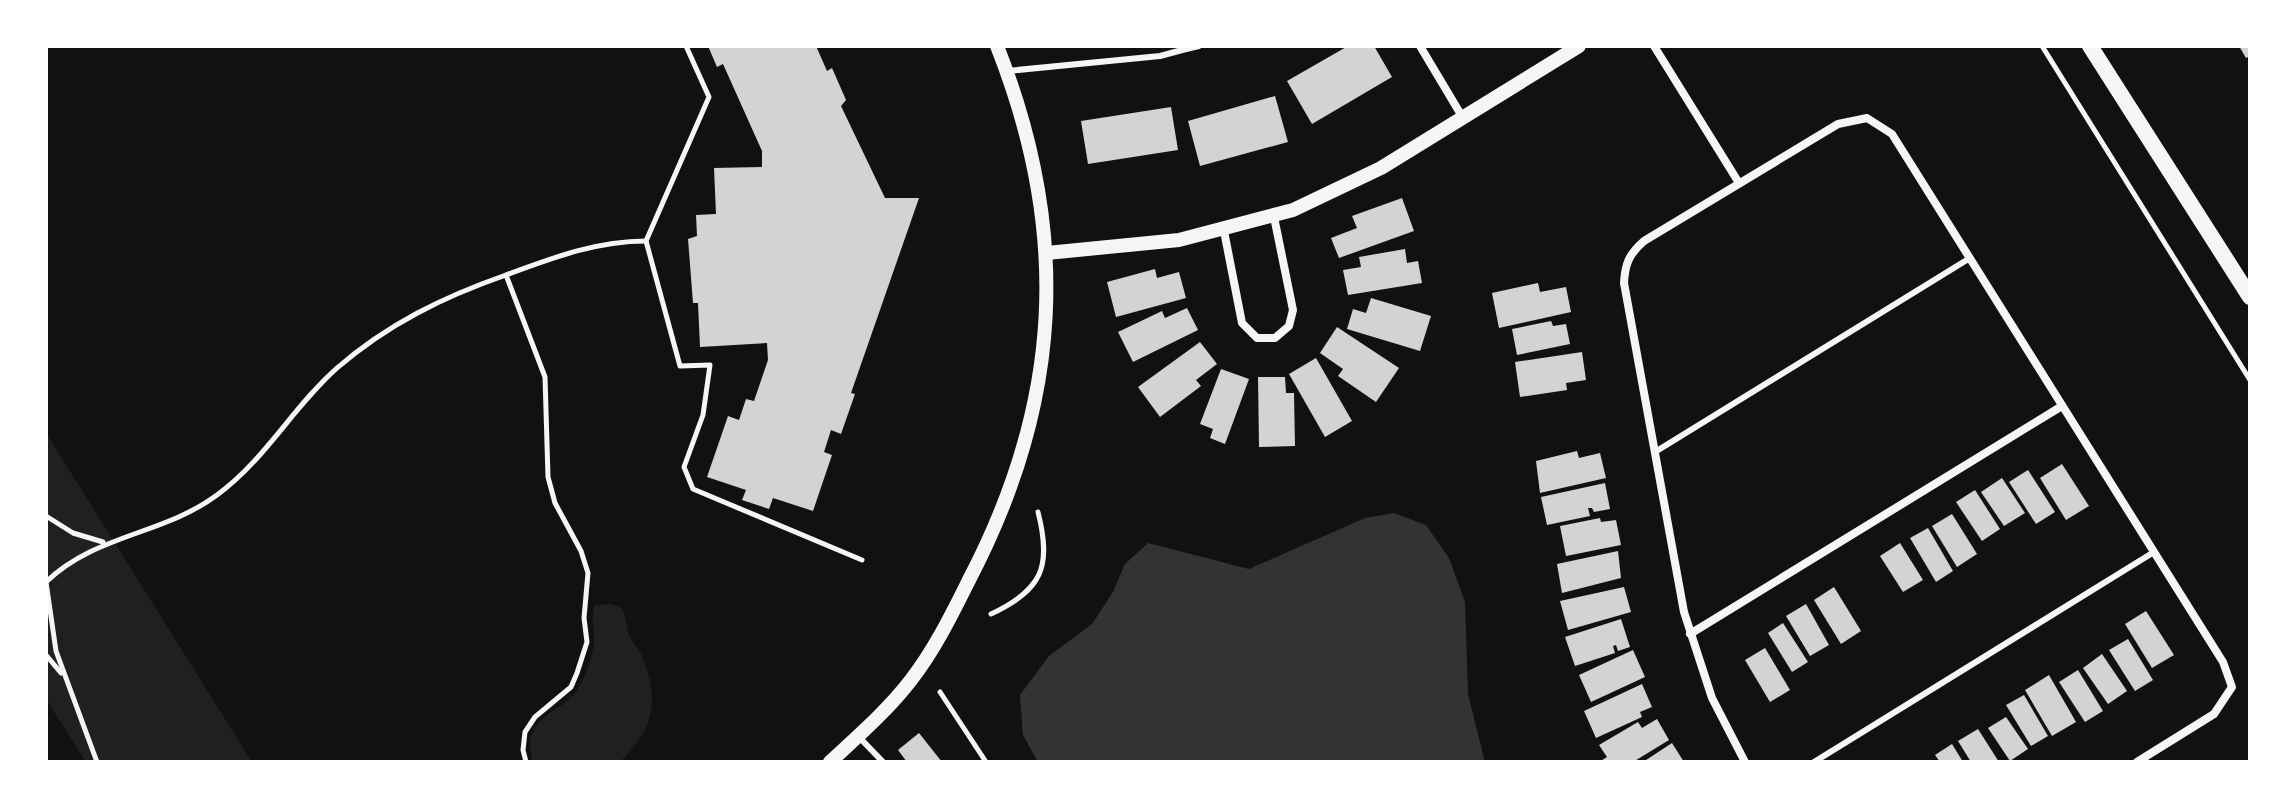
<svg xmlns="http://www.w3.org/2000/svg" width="2296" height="808" font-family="'Work Sans',sans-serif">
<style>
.green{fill:#202020}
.water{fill:#333}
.building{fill:#d3d3d3}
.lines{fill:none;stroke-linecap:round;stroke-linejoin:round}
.path{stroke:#f5f5f5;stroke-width:5}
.service{stroke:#f5f5f5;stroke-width:6}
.minor{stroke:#f5f5f5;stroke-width:8}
.tertiary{stroke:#f5f5f5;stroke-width:14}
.secondary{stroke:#f5f5f5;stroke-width:16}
</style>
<rect width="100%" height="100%" fill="#111"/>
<g class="green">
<polygon points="46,433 252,762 86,762 46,699"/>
<path d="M611,604L622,608C626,617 626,623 628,632C630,640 638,647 641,654C660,699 655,728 620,762H533C519,715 564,713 578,689C585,677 594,654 594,641C595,627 590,619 595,605Z"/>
</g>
<polygon class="water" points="1394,513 1426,525 1449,558 1465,602 1468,694 1485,762 1038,762 1023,735 1020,695 1049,656 1092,624 1113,592 1125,564 1148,543 1249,569 1365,518"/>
<g class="building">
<polygon points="708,46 816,46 827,71 832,68 846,100 841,106 885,198 919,198 851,393 855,394 841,434 831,430 824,452 832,455 813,511 773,498 769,509 742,500 746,490 707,477 728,416 739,420 746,399 754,401 768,360 767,343 700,347 698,303 693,303 688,239 697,236 696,215 716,214 714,168 762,167 762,151 723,64 717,67"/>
<polygon points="1348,46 1374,46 1392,77 1312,124 1287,81"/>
<polygon points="2239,46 2250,46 2250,56 2246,58"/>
<polygon points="1275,96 1288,142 1200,166 1188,121"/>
<polygon points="1171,107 1178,150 1088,164 1081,121"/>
<polygon points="1402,198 1414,231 1339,258 1331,238 1357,228 1352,216"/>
<polygon points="1405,249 1407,263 1418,261 1422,283 1348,295 1343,270 1361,267 1359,257"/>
<polygon points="1155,269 1157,278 1179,272 1186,298 1116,317 1107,282"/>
<polygon points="1538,283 1540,292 1566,287 1571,312 1499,328 1492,293"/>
<polygon points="1371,298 1431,316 1420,351 1347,329 1353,309 1366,313"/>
<polygon points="1187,308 1198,330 1133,362 1118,332 1162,311 1165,318"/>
<polygon points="1551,321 1553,326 1566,324 1570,344 1517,355 1512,329"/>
<polygon points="1337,327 1399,368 1376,402 1338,376 1343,369 1320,353"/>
<polygon points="1200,342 1217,364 1196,380 1201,386 1160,417 1138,387"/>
<polygon points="1582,352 1586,380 1566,383 1567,390 1520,397 1515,362"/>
<polygon points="1316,358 1352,421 1325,437 1289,374"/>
<polygon points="1221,369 1249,379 1225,444 1210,438 1213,429 1200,424"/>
<polygon points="1258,377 1285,377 1286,393 1294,393 1295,446 1259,447"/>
<polygon points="1577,451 1579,458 1600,453 1606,478 1540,493 1536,461"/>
<polygon points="2062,464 2089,506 2066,520 2040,478"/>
<polygon points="2028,470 2055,512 2036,524 2009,482"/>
<polygon points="2002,478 2025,513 2004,526 1981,492"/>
<polygon points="1605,483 1610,509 1594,512 1592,508 1588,508 1590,516 1547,525 1541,497"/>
<polygon points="1975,490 2000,529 1982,541 1956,502"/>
<polygon points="1952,514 1977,554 1957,567 1932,526"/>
<polygon points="1600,518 1601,522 1616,520 1621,545 1566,556 1560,526"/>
<polygon points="1928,528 1953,571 1936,582 1910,538"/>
<polygon points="1900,543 1923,580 1903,592 1880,556"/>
<polygon points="1618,551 1621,578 1562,593 1557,564"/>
<polygon points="1624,587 1631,612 1568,630 1560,601"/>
<polygon points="1834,587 1861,631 1841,644 1814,600"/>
<polygon points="1806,604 1829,645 1810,656 1786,616"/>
<polygon points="2146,611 2174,655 2152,668 2125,624"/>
<polygon points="1621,619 1630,647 1618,651 1616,645 1613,646 1615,653 1575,666 1565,637"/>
<polygon points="1783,623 1808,662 1792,672 1768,633"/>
<polygon points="2128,639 2153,680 2135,691 2109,650"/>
<polygon points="1765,648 1790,690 1770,702 1745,660"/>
<polygon points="1633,650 1645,677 1591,702 1579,675"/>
<polygon points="2102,654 2127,691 2108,704 2083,668"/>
<polygon points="2078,670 2103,711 2085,722 2059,682"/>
<polygon points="2049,675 2076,722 2052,736 2025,690"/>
<polygon points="1642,684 1652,707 1640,712 1642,717 1596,738 1584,711"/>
<polygon points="2024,695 2048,736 2031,746 2006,705"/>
<polygon points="2006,717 2028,749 2010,761 1988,728"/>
<polygon points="1657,719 1669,740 1633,762 1599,762 1607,757 1599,745 1638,722 1642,728"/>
<polygon points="1978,729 1999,762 1971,762 1958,741"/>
<polygon points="919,733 942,762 907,762 898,750"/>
<polygon points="1672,743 1684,762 1643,762"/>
<polygon points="1952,744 1963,762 1940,762 1935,755"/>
</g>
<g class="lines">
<g class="path">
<polyline points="686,46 709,97 646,241 680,366 710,365 703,415 684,467 693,489 862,560"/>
<polyline points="2042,46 2250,380"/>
<polyline points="506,275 545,377 548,477 555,503 581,551 588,573 584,618 587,642 577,673 571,687 535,717 525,732 523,750 526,762"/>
<polyline points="46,516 73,533 103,542"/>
<path d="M46,582C96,534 163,535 217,495C265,460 293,407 337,368C388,324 443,297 506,275C552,258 596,241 646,241"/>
<polyline points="46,582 56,651 97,762"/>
<path d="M991,614C1042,590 1052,567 1038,512"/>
<polyline points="46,655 61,673"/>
<polyline points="940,692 986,762"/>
</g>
<g class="service">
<polyline points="1186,49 1199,46"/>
<polyline points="1007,71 1160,56 1186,49 1185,46"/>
<polyline points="1655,452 1970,258"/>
<polyline points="858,736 883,762"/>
<polyline points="1814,762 2154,552"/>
</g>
<g class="minor">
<polyline points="1420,46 1463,118"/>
<polyline points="1654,46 1739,183"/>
<polyline points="1224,231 1242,323 1257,338 1275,338 1289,326 1293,310 1274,217"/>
<polyline points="1690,634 2062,406"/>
<path d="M1745,762L1712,698L1684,612L1624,283C1625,264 1629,254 1644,241L1838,124L1867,118L1892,134L2223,662L2232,687L2214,714L2137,762"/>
</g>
<g class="tertiary">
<polyline points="1047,253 1179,240 1293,210 1381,168 1579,46"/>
<path d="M830,762C858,736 888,710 911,680C935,649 952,614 969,580C1062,402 1071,233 997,46"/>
</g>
<polyline class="secondary" points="2090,46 2250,297"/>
</g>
<rect width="2296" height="808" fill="none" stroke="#ffffff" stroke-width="96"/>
</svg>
